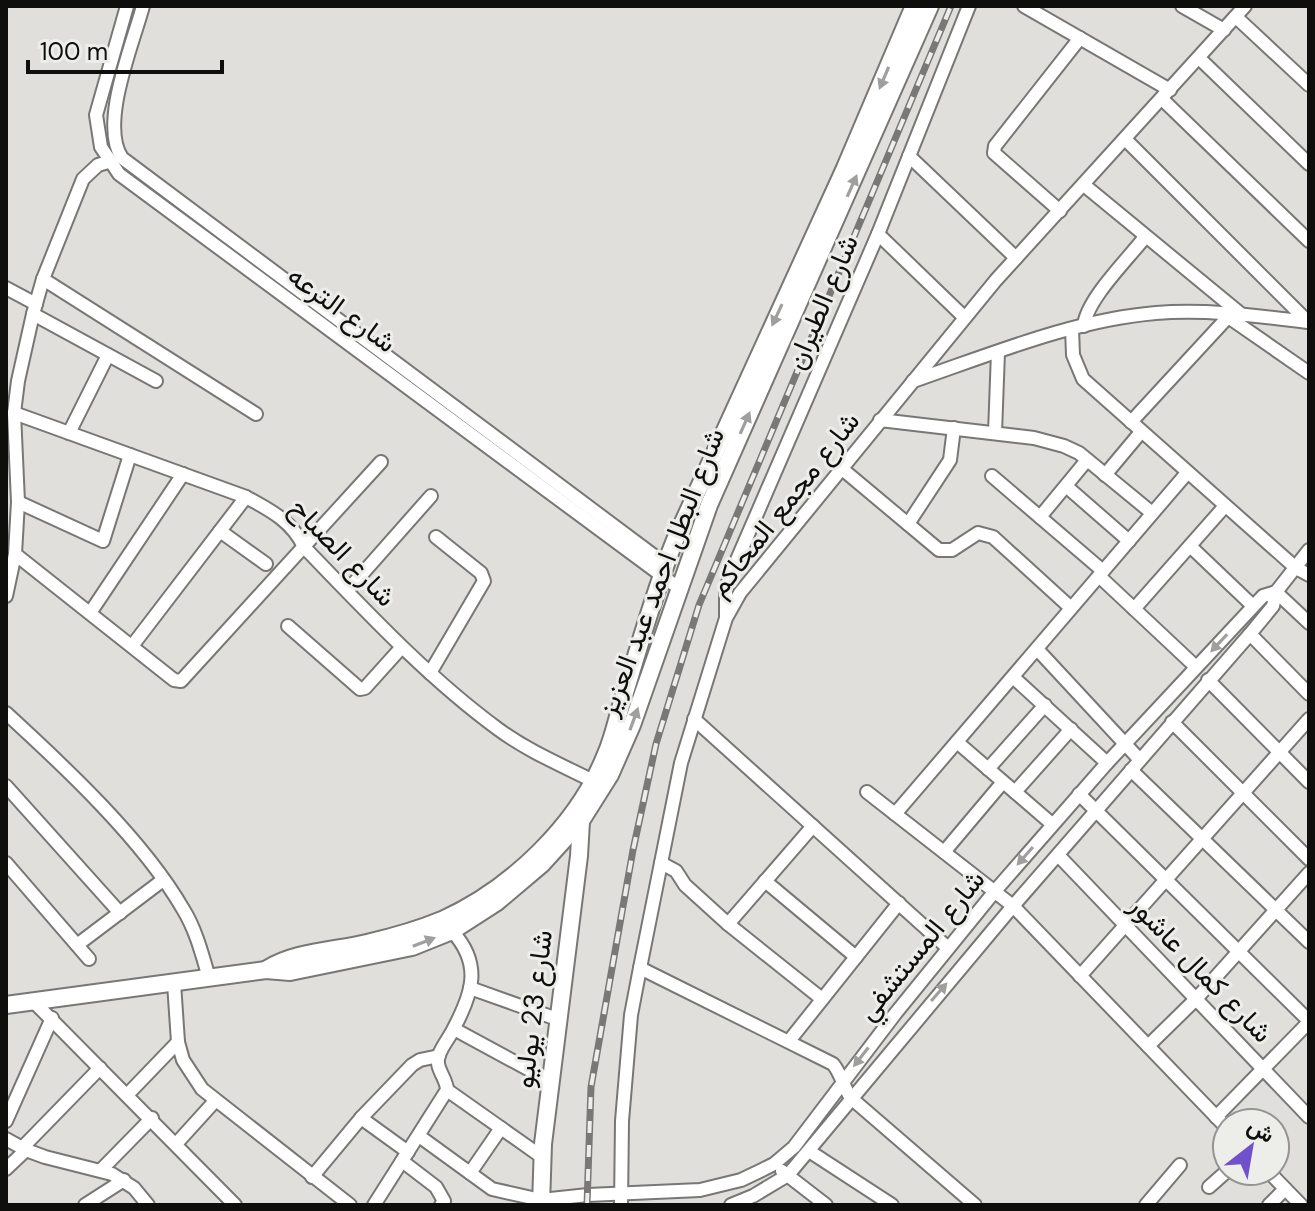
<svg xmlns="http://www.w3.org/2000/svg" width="1315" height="1211" font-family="'DM Sans',Vazirmatn,sans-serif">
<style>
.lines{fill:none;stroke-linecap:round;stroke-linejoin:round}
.street-casing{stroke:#787775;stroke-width:16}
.secondary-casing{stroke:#787775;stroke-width:20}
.street{stroke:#fff;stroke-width:12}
.secondary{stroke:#fff;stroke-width:16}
.rail-casing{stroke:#797876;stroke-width:7}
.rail{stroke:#ededea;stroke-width:4;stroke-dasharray:12;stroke-linecap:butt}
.oneway{fill:#9f9f9e}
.labels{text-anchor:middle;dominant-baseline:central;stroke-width:6;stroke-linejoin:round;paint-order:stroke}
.street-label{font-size:28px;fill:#0e0e0d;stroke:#ededea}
</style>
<rect width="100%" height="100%" fill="#e0dfdc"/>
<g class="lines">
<g class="street-casing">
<g id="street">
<polyline points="127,6 96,115 101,147 119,174 680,589"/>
<path d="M143,6C133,44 99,124 122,158L665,564"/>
<polyline points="1024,6 1170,90"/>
<polyline points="1182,6 1224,30"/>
<polyline points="1236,17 1309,85"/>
<polyline points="1199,58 1309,164"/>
<polyline points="1162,99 1309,241"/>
<polyline points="1126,140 1308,322"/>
<polyline points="909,156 1016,258"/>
<polyline points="1084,185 1242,315"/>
<polyline points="1060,211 994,153 995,146 1080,38"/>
<polyline points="878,234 964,317"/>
<polyline points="43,279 256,414"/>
<polyline points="6,288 36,304"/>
<polyline points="33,314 156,381"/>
<polyline points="1224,314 1309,373"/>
<path d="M1084,326C1086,300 1128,259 1145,237"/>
<polyline points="1072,329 1073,355 1083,379 1296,568 1309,575"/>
<path d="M913,381C992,354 1073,320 1156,313C1207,309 1258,316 1309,322"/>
<path d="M14,413L246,497C270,510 292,521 304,547C366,611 426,676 498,729C529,752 566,767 601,785"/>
<polyline points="880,420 1034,438 1064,446 1079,453 1152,513"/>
<polyline points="1131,422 1228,317"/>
<polyline points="69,433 108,355"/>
<polyline points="995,433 998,352"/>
<polyline points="841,468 939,550 952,550 978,533 993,537 1071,608"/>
<polyline points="1105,475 1141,432"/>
<polyline points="992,476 1103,571"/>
<polyline points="1066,486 1129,541"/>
<polyline points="18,502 103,541 130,455"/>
<polyline points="1040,517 1087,460"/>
<polyline points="908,524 950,460 954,428"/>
<polyline points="220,531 266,564"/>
<polyline points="1190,546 1253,606"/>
<polyline points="15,554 174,680 181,681 381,462"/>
<polyline points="1099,576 1196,667"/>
<polyline points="347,591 431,496"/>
<polyline points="1276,592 1309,623"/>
<polyline points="6,596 15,554 18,502 14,413 18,381 33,314 43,279 83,179 98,165 108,162"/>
<polyline points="1134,609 1225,506"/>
<polyline points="90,613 183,474"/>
<polyline points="726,615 726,590 730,576 878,234 969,6"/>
<polyline points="288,626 360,689 365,688 401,648"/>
<polyline points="1250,634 1309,694"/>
<polyline points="132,646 246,497"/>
<polyline points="1037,649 1140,760"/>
<polyline points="430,673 484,581 481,573 436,537"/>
<polyline points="1013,677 1107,763"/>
<polyline points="1208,680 1309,782"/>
<path d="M6,713C65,767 143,840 183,909C196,930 202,954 209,978"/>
<polyline points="694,719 948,948"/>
<polyline points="1172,722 1309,859"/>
<polyline points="957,742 1052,824"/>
<polyline points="988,769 1045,705"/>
<polyline points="1131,770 1309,942"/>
<polyline points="6,786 120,913"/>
<polyline points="867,792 1013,906 1227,1128"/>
<polyline points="1015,792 1071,729"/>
<polyline points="1079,794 1309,1021"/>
<polyline points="895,814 1187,473"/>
<polyline points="944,852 1003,782"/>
<polyline points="1058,855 1309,1117"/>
<polyline points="6,863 89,959"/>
<polyline points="661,863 676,871 685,885 728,924 822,999"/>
<polyline points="765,881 856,957"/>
<polyline points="728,924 813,826"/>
<polyline points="77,945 163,880"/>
<path d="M640,968L833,1064C842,1075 843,1087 851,1098L975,1205"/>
<polyline points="1080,976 1309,719"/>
<polyline points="174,983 178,1042 183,1060 202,1089 350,1205"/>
<polyline points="470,988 557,1019"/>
<polyline points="33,1001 235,1205"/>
<polyline points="454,1029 550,1081"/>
<polyline points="789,1041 899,903"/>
<polyline points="1148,1046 1196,999 1309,873"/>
<polyline points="447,1090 542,1157"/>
<polyline points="127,1095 178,1042"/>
<polyline points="1216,1117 1309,1022"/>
<polyline points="361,1118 408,1152"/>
<polyline points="6,1121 52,1018"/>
<polyline points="419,1136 492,1189 541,1200 588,1195 700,1190 741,1180 760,1171 774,1164 794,1147 895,1014 995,891 1107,763 1263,596 1276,592"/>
<polyline points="6,1139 26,1150 45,1157 112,1174 134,1188 148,1205"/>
<polyline points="176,1144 215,1101"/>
<polyline points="22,1148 100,1068"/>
<polyline points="809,1151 892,1205"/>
<polyline points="402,1161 436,1187 444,1201 441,1205"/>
<polyline points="6,1169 26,1150"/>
<polyline points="101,1170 152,1118"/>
<polyline points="782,1171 826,1205"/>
<polyline points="1268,1171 1301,1205"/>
<polyline points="470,1173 501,1128"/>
<polyline points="312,1177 361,1118 412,1065 420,1060 439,1056"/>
<polyline points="1209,1187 1227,1171"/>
<polyline points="85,1205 124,1180"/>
<path d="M374,1205L447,1090C447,1078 434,1068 439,1055C442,1046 450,1037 454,1028C473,992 482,964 452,931"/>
<polyline points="621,1205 622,1121 631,1015 640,968 681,763 726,618 740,593 996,280 1245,6"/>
<polyline points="731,1205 753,1196 788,1175 1013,906 1250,634 1273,606 1276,592 1309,550"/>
<polyline points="1146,1205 1180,1165"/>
<polyline points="1269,1205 1285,1189"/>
</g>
</g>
<g class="secondary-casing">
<g id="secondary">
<path d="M267,969C296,951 334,951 367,943C393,937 418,930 442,920C511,889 578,825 606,754C613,738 617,719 622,702C639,648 654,592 675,540L845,168L914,6"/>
<polyline points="6,1005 266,970 290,972 412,947 452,931 497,902 542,864 581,821 610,775 632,725 709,505 930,6"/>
<polyline points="541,1205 543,1144 579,856 581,821"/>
</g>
</g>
<use href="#street" class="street"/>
<use href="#secondary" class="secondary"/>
<g class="rail-casing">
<polyline id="rail" points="587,1205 591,1087 633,850 656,744 699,605 951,6"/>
</g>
<use href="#rail" class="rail"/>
</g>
<defs><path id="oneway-solid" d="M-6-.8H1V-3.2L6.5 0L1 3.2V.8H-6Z" transform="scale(2)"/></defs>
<g class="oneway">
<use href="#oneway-solid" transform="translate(884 78) rotate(113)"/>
<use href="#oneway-solid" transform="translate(852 186) rotate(-66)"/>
<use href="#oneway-solid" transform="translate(777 315) rotate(115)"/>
<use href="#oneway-solid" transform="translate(745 423) rotate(-66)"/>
<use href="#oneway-solid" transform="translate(1219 643) rotate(133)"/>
<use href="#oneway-solid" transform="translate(634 719) rotate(-70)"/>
<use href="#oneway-solid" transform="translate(1025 856) rotate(131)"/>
<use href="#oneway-solid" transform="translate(424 942) rotate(-21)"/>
<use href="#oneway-solid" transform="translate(939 992) rotate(-49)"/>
<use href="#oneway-solid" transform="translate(861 1057) rotate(128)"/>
</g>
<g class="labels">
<g class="street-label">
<text transform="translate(822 302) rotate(-67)">شارع الطيران</text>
<text transform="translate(342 309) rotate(36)">شارع الترعه</text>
<text transform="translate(784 504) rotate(-52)">شارع مجمع المحاكم</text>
<text transform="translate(343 552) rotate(46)">شارع الصباح</text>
<text transform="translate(661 572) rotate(-69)">شارع البطل احمد عبد العزيز</text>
<text transform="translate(921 945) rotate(-51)">شارع المستشفي</text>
<text transform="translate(1201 969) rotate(46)">شارع كمال عاشور</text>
<text transform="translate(533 1009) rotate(-83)">شارع 23 يوليو</text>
</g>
</g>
<rect width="1315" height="1211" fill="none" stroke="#0e0e0d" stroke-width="16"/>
<g transform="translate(1251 1147) rotate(31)"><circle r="38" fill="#ededea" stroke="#949492" stroke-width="2"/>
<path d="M0-6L14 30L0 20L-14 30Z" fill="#7051cb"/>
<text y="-12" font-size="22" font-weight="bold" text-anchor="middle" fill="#0e0e0d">ش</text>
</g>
<path d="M28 60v12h194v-12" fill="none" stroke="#0e0e0d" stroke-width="4"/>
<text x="40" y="60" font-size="24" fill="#0e0e0d" stroke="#ededea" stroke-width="6" paint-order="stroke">100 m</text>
</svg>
